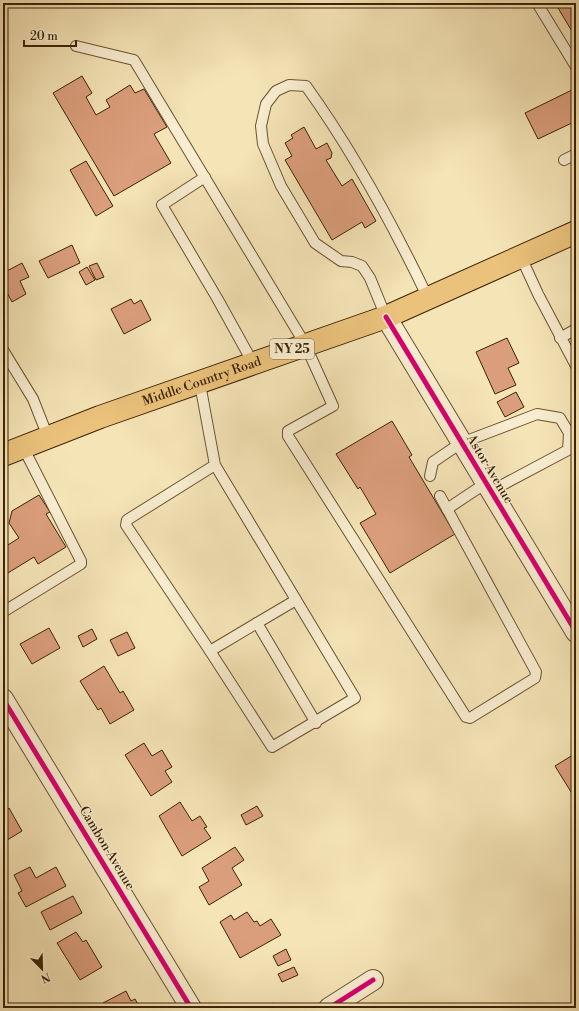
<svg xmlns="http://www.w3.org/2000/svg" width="579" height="1011" font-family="'Libre Bodoni',serif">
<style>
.building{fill:#db9e7c;stroke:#3c2305}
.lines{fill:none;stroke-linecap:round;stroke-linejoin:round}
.service-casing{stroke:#6a5331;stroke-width:12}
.minor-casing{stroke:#6a5331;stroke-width:22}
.primary-casing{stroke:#3c2305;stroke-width:24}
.service{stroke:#f8edd0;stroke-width:10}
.minor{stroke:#f8edd0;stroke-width:20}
.primary{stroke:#eac27b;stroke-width:22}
.cycleway-casing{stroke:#f8edd0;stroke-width:8}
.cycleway{stroke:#d6006c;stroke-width:5}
.labels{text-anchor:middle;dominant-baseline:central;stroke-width:3;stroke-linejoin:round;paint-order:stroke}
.shield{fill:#f8edd0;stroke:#746042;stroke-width:1}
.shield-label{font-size:12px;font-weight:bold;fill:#3c2305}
.street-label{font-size:13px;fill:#3c2305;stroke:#f8edd0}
</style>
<rect width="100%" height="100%" fill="#f5e4b6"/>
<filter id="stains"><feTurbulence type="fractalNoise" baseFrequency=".005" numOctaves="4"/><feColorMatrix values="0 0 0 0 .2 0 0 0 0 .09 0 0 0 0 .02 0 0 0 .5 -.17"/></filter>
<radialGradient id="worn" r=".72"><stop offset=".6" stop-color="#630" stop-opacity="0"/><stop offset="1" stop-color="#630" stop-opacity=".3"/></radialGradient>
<g class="building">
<polygon points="555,3 576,3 576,38"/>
<polygon points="82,76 92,93 86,97 96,115 110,107 106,100 130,85 135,93 144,89 167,127 154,134 171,163 114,196 53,93"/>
<polygon points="576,88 576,121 538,139 525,113"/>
<polygon points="304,127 316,149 327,143 332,153 331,158 326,160 342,186 352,179 376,221 365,228 362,222 332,240 285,160 292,156 285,143 293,138 291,135"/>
<polygon points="86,161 113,206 96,216 70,170"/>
<polygon points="72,245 80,263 48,278 39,261"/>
<polygon points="22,263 29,277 20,281 26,294 12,302 3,285 3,273"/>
<polygon points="97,263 104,277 96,280 89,266"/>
<polygon points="87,267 95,280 86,285 79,272"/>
<polygon points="131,299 134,304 141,300 151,320 124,334 111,309"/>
<polygon points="507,338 519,363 508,368 516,385 495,394 476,352"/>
<polygon points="516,392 524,407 505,417 497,402"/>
<polygon points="392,421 412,455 409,457 455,534 390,573 360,523 376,514 360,487 358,489 336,454"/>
<polygon points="39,495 50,512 46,514 66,547 38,564 34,557 3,576 3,548 19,538 9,523 12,511"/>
<polygon points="49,628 60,648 32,664 20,644"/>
<polygon points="92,629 97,639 83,647 78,636"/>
<polygon points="127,632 135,648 118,656 110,640"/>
<polygon points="104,666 120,693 123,691 134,710 110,724 101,708 98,710 80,681"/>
<polygon points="144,743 152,756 162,750 172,767 165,771 172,782 151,796 125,755"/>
<polygon points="576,753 576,800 555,766"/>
<polygon points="180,802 192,821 200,816 207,827 204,828 211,838 182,856 159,816"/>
<polygon points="257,806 263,816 246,825 241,815"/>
<polygon points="9,808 22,831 4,842 3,812"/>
<polygon points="235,847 244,860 232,868 242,885 209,905 199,887 209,881 202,868"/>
<polygon points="30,867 36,878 56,867 66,886 26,907 18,893 22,891 14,875"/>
<polygon points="73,896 82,913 50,930 41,912"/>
<polygon points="247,912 254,922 257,921 260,926 271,919 281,935 240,958 220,922 231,915 234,920"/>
<polygon points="76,932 83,942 86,940 102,967 80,980 57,943"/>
<polygon points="286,949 291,960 278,966 273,956"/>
<polygon points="294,967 298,975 282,982 278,974"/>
<polygon points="126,991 131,1001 135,999 140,1008 106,1008 103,1003"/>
<polygon points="273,1003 275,1008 264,1008"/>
</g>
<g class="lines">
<g class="service-casing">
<g id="service">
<polyline points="537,3 576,67"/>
<polyline points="76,46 134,60 305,344 333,406 288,431 288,436 466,717 470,718 535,678 536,672 440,496"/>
<polyline points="564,160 576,154"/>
<polyline points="205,177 162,205 217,298 253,363"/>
<polyline points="521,257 538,294 576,366"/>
<path d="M386,317L370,278L362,266L352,262L341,261L315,243L281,186L263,144L261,126L266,104L276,91L289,85L306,86C352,150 394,227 428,298"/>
<polyline points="560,338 576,329"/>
<polyline points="3,350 33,399 48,437"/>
<polyline points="200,384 215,465 355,698 272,747 210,651 126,525 127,520 215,465"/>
<polyline points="430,476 433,462 461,443 537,414 560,418 569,433 568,450 491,491"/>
<polyline points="447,509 486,483"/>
<polyline points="3,612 81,564 81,561 23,447"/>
<polyline points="257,623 296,600"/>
<polyline points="210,651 257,623 316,723"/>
</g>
</g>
<g class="minor-casing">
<g id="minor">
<polyline points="386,317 576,632"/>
<polyline points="3,699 191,1008"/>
<polyline points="329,1008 373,980"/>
</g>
</g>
<g class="primary-casing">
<g id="primary">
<path id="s1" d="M3,455L100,417L386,317L576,232"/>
</g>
</g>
<use href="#service" class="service"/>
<use href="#minor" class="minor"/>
<use href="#primary" class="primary"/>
<g class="cycleway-casing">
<g id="cycleway">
<polyline points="386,317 576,632"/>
<polyline points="3,699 191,1008"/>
<polyline points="329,1008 373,980"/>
</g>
</g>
<use href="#cycleway" class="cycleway"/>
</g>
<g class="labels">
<rect class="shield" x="270" y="339" width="44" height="20" rx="3"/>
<g class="shield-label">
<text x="292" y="349">NY 25</text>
</g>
<g class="street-label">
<text stroke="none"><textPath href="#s1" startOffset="212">Middle Country Road</textPath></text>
<text transform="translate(490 469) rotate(59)">Astor Avenue</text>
<text transform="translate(107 848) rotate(59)">Cambon Avenue</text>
</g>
</g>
<rect width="579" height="1011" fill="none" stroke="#f5e4b6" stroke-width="16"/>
<rect x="4" y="4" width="571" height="1003" fill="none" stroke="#3c2305" stroke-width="2"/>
<rect x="8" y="8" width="563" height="995" fill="none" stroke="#3c2305"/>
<g transform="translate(42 969) rotate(157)" stroke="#f8edd0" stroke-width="3" paint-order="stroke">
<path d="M0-3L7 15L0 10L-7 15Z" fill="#3c2305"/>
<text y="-6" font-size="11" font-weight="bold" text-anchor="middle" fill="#3c2305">N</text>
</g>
<path d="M24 40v6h52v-6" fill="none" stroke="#3c2305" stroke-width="2"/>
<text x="30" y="40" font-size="12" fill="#3c2305" stroke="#f8edd0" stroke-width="3" paint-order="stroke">20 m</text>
<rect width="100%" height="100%" filter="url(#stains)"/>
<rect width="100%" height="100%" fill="url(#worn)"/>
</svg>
